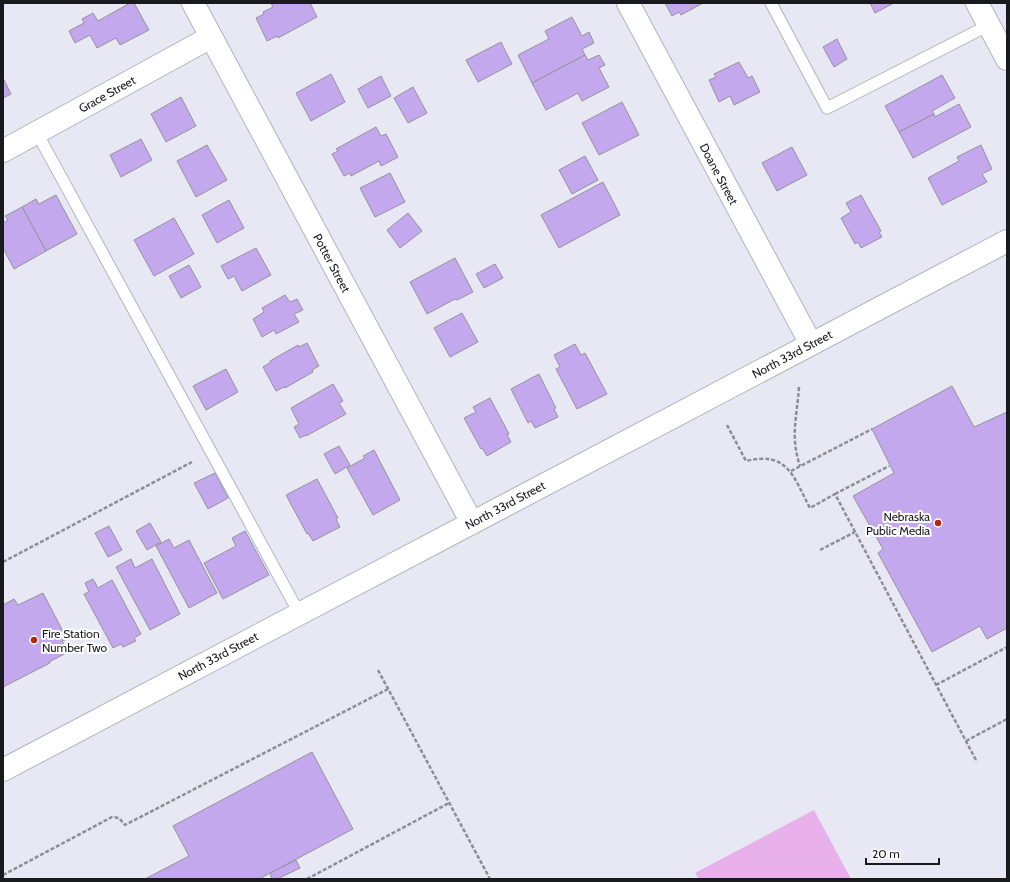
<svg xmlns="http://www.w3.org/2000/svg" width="1010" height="882" font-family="Cabin,sans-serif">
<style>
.green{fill:#e8b1eb}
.building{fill:#c3a8ed;stroke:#96929c}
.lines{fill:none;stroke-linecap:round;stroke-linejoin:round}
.service-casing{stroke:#b1b3bd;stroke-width:13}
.minor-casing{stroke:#b1b3bd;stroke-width:24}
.secondary-casing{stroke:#b1b3bd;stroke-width:24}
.path{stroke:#8d8e95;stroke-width:2.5;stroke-dasharray:4 2;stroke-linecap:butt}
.service{stroke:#fff;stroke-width:11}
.minor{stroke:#fff;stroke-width:22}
.secondary{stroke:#fff;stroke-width:22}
.poi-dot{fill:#b4290b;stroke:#fff;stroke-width:1.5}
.labels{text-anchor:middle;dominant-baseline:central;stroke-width:4;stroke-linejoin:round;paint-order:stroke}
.street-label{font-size:12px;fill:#191a1d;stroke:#fff}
.poi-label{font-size:12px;fill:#191a1d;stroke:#fff;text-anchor:end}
</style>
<rect width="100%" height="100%" fill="#e7e8f3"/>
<polygon class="green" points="814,810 851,879 699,879 695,873"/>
<g class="building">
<polygon points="130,3 134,3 149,30 120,45 116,38 97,48 90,35 75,43 69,31 84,23 82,19 93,13 98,21"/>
<polygon points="271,3 310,3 317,17 278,38 277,36 267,41 256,18 264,14 263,12 273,7"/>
<polygon points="665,3 703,3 681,15 679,12 672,16"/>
<polygon points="870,3 894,3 875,13"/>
<polygon points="572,17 582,36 589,32 594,43 582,49 585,55 532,83 518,55 549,39 545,31"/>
<polygon points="837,39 847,59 834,67 823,47"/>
<polygon points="501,42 512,64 478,82 466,60"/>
<polygon points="585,55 588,60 599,55 605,65 599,68 609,87 582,101 578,93 546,110 532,83"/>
<polygon points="739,62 748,78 752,76 760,92 734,105 730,96 719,102 709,80 716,77 714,74"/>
<polygon points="331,74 345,102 311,121 296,93"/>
<polygon points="942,75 955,98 932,111 934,114 899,132 885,106"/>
<polygon points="381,76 391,96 368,108 358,89"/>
<polygon points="3,78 11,94 3,98"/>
<polygon points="413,87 427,113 408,123 394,98"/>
<polygon points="181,97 196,126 166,142 151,114"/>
<polygon points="622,102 639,135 599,155 582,123"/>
<polygon points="959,104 971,127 913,158 899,132 934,114 935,117"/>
<polygon points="376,127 381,136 386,134 398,157 381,166 379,161 351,176 350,173 344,176 332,154 338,151 336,149"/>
<polygon points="141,139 152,160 121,177 110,155"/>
<polygon points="207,145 227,180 196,197 177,161"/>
<polygon points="981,145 992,169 982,174 987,182 942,205 928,178 959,161 957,157"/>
<polygon points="792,147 807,175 777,191 762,163"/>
<polygon points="585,156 598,180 572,194 559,170"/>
<polygon points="390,173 405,202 375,217 360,188"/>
<polygon points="603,182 620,215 559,248 541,215"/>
<polygon points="56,195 77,234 46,251 22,207 36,199 39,204"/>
<polygon points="861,195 881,231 879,232 882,237 861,248 858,242 855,244 841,218 851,212 846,203"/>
<polygon points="229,200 244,228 217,243 202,215"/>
<polygon points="22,207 46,251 14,269 3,248 3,223 8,220 5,216"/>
<polygon points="408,213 422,231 400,248 387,230"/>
<polygon points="174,218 194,254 154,276 134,240"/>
<polygon points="256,248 271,275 242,291 234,276 228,279 221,266"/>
<polygon points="455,258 473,292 457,300 455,299 427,314 410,282"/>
<polygon points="495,264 503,278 484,288 476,274"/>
<polygon points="189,265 201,287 181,298 169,276"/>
<polygon points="285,295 290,302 297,299 303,310 294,314 299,322 276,334 274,330 262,337 253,319 264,312 262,308"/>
<polygon points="462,313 478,342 450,357 434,328"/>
<polygon points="307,343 319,366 312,370 313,372 285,388 284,387 276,391 263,367 271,362 270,361 298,345 299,347"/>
<polygon points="575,344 581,355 585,353 607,394 577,409 556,369 560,367 554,355"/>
<polygon points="226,369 238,392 206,410 193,386"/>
<polygon points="539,374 556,408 554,409 558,417 535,428 531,421 528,423 511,389"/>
<polygon points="333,384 343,401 339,403 346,414 306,436 306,435 300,438 294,427 299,424 291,408"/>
<polygon points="952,386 974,427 1007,412 1007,628 987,639 980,626 932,652 878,553 883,549 853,496 894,473 872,429"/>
<polygon points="490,398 509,434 507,435 511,442 487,456 482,448 481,449 464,418 476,412 473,407"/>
<polygon points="339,446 350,465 335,474 324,454"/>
<polygon points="374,450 400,500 373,515 347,468 365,458 363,456"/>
<polygon points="215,473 228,498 208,509 194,483"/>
<polygon points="317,479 338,518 336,519 340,527 313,541 308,533 307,534 286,495"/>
<polygon points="150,523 161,542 147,550 136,531"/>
<polygon points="109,526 122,550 108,557 95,533"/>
<polygon points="245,531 269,575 223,599 204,563 236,546 232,538"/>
<polygon points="169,539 174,548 189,540 217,593 189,608 156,546"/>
<polygon points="131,559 135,568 152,559 180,614 150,630 116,567"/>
<polygon points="93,579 98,588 112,580 141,634 134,638 136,641 123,647 121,644 113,648 84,594 89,592 85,583"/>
<polygon points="43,593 67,639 62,641 68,652 49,662 50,663 3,687 3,605 14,599 18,605"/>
<polygon points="312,752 353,829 259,879 145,879 189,856 173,826"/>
<polygon points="296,860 300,868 277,879 272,879 270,873"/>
</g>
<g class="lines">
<g class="service-casing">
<g id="service">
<polyline points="771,3 827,108 989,25"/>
<polyline points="37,133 299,613"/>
</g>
</g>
<g class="minor-casing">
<g id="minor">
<polyline points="193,3 472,523"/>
<polyline points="628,3 811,344"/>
<polyline points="977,3 1007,59"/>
<polyline points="3,151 211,37"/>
</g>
</g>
<g class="secondary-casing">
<polyline id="secondary" points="3,770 1007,241"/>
</g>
<g class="path">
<path d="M799,387C797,417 790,436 800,466"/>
<path d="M727,425L746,461C788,451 793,476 810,508L835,494L977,762"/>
<polyline points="791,471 872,429"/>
<polyline points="835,494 889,466"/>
<polyline points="820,550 855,532"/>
<polyline points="3,562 192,462"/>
<polyline points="378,670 490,879"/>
<polyline points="936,685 1007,647"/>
<polyline points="966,741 1007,719"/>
<polyline points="3,875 112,817 119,818 125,825 388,689"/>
<polyline points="307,879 449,803"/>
</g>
<use href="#service" class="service"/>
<use href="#minor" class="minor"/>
<use href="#secondary" class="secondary"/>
</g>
<g class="poi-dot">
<circle cx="938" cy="523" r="4"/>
<circle cx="34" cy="640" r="4"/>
</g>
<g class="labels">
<g class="street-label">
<text transform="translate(107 94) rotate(-29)">Grace Street</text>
<text transform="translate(719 174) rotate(62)">Doane Street</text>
<text transform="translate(332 263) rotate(62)">Potter Street</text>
<text transform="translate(792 354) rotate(-28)">North 33rd Street</text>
<text transform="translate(505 505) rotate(-28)">North 33rd Street</text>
<text transform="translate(218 656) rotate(-28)">North 33rd Street</text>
</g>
<g class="poi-label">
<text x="930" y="516">Nebraska<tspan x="930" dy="14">Public Media</tspan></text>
<text x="42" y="633" text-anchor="start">Fire Station<tspan x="42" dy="14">Number Two</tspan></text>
</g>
</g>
<rect width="1010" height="882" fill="none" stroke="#191a1d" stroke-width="8"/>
<path d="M866 858v6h73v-6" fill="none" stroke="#191a1d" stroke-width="2"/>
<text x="872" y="858" font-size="12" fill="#191a1d" stroke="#ffffff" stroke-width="3" paint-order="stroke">20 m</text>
</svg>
